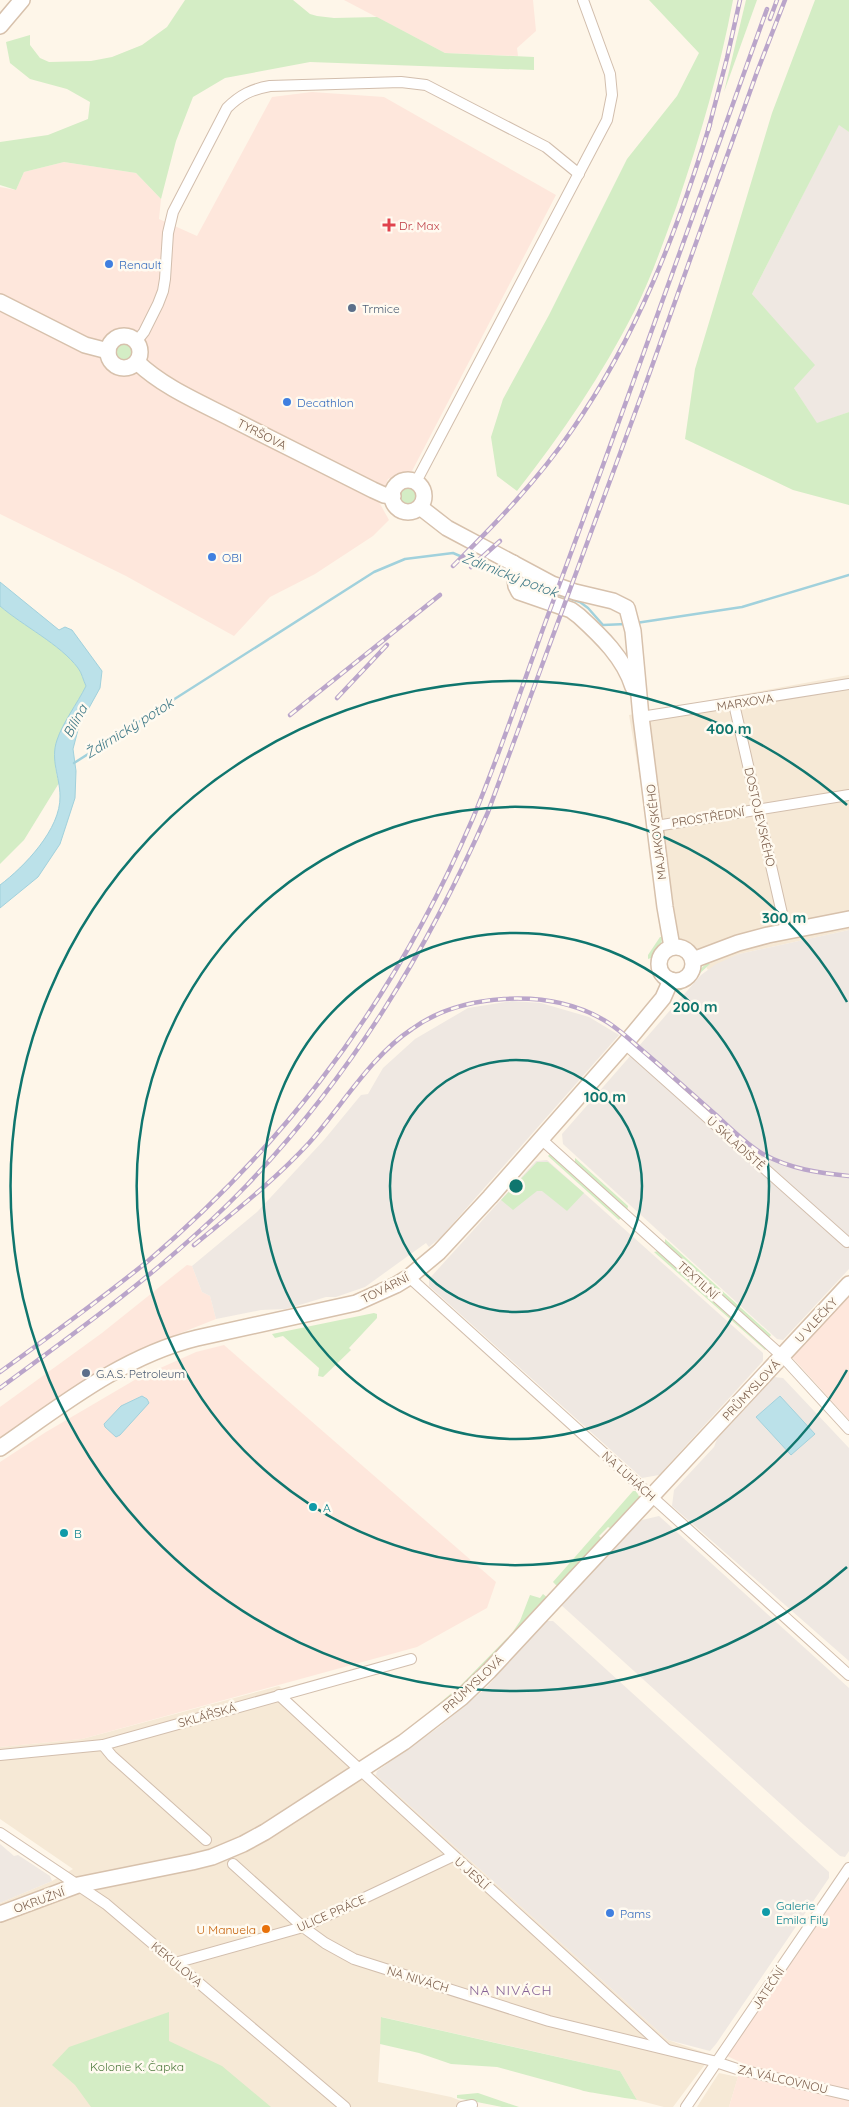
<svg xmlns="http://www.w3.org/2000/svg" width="849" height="2107" font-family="Quicksand,sans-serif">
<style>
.residential{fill:#f6e9d6}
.commercial{fill:#fee7dc}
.industrial{fill:#efe8e2}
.green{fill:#d4edc5}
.water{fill:#bbe1e9;stroke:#a1d1dc}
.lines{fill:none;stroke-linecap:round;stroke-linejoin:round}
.stream{stroke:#a1d1dc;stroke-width:2.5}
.street-casing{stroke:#d2bead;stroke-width:12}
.secondary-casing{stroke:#d7c1ac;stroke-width:18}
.street{stroke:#fff;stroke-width:10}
.secondary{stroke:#fff;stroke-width:15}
.rail-casing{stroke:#baa5ca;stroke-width:4.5}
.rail{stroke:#fffaf0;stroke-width:2.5;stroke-dasharray:8;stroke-linecap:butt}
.ring{fill:none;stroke:#0f766e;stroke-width:2.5}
.health-dot{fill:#e0444e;stroke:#fffaf0;stroke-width:2}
.shop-dot{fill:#3f7fe0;stroke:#fffaf0;stroke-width:2}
.service-dot{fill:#5c6f8a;stroke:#fffaf0;stroke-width:2}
.culture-dot{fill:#0f9aa8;stroke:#fffaf0;stroke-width:2}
.food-dot{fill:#e8710a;stroke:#fffaf0;stroke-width:2}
.labels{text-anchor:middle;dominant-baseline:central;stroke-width:5;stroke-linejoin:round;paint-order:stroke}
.health-label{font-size:12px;fill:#be3a42;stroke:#fffaf0;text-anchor:start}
.shop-label{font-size:12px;fill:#366cbe;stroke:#fffaf0;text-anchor:start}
.service-label{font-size:12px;fill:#4e5e75;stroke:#fffaf0;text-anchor:start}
.street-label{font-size:12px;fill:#7b5d4a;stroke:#fffaf0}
.culture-label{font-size:12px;fill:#0d838f;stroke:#fffaf0;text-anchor:start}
.food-label{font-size:12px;fill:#c56008;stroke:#fffaf0;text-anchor:end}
.park-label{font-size:12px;fill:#4e7a3e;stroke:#fffaf0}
.water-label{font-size:14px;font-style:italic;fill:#3f7987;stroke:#fffaf0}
.neighbourhood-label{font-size:14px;letter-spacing:1px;fill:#866296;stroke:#fffaf0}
.centre{fill:#0f766e;stroke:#fffaf0;stroke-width:2.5}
.ring-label{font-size:15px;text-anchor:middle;font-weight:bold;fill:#0f766e;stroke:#fffaf0;stroke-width:5;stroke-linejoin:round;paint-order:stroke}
</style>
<rect width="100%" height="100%" fill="#fef6e9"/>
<g class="residential">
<polygon points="849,675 849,930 739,954 708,970 696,950 668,943 629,715"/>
<polygon points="279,1686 369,1773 376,1775 668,2040 712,2055 673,2107 664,2107 637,2100 620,2071 382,2017 378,2082 451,2097 476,2107 0,2107 0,1903 52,1881 73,1869 0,1819 0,1747 82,1739"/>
<polygon points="719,2073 738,2077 729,2107 697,2107"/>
</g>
<g class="commercial">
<polygon points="344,0 533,0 536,31 517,48 518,56 445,53"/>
<polygon points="312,92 384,97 556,195 412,471 388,479 379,502 389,520 373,536 315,574 270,597 234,636 126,576 0,514 0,187 16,190 24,172 64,162 136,173 161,199 159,219 197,236 272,97"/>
<polygon points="187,1265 192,1266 202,1292 210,1296 216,1319 133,1352 0,1442 0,1407 102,1333"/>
<polygon points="849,1294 849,1420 791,1356"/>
<polygon points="224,1345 496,1582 487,1608 417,1647 82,1739 0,1747 0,1462 46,1432 138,1378 196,1352"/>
<polygon points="849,1879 849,2107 729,2107 742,2063 727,2056"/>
</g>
<g class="industrial">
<polygon points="839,124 849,132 849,412 817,424 794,388 752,294"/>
<polygon points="849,930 849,1269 783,1340 777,1339 563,1144 562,1134 701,975 716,964 739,954"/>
<polygon points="512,1001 541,1003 589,1017 619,1035 441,1237 429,1247 426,1243 365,1287 336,1297 326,1297 286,1309 261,1310 216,1319 210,1296 202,1292 192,1266 257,1212 324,1140 361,1095 368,1094 383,1068 415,1039 468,1008"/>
<polygon points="547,1160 763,1353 763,1361 659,1475 642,1478 429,1286 429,1279 536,1161"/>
<polygon points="774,1377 783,1378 849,1448 849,1661 672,1506 674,1490 714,1447 717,1439"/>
<polygon points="659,1516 849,1688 849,1851 845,1857 840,1856 804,1825 560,1604 642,1520"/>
<polygon points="546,1621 553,1621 564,1631 829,1872 829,1878 716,2044 710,2051 668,2040 376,1775 377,1771 439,1727 486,1688"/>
<polygon points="0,1844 14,1856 18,1855 50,1876 52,1881 0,1903"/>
</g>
<g class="green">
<polygon points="185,0 293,0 310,14 317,16 334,18 377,17 445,53 534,57 534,70 310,62 225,78 193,97 176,141 161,199 136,173 64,162 24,172 16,190 0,185 0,142 48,135 88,119 90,102 67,89 30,79 10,63 6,42 30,35 30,45 40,58 49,62 91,61 112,57 142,45 167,27"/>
<path d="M649,0H733C720,70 700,137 677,205C664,240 652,276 635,310C602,375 562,434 517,491L497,476L491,437L503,399L549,315L627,159L677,96L699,53Z"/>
<polygon points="746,0 757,0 724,92"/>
<polygon points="815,0 849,0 849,132 839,125 752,294 815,365 794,388 817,423 849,412 849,505 793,490 685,439 695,369 772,113"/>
<circle cx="124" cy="352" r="10"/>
<circle cx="408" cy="497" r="9"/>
<path d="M0,606C23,626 60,644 78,668C82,673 83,680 86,686C69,718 46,746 59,783L24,840L0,864Z"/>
<path d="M660,937H662C662,946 658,957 648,959V955Z"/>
<path d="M707,963L710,964C701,971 685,992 675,992Z"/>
<polygon points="550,1154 621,1217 621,1218 619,1220 548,1156"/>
<polygon points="575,1158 628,1206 627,1211 575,1164"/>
<polygon points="537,1162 548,1162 584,1193 567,1211 542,1191 537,1191 513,1210 501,1200"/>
<polygon points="665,1239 771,1335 769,1338 665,1245"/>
<polygon points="658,1251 767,1348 765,1350 654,1252"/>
<polygon points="374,1313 377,1314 377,1318 349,1348 351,1350 323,1377 318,1376 319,1368 283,1336 275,1338 272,1334"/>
<polygon points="633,1491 636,1491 640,1498 633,1508 610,1528 608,1527 599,1536 601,1538 591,1554 559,1588 553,1582"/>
<polygon points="543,1594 549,1599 459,1690 417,1725 415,1724 461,1685 512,1633 520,1621 530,1595 540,1598"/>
<polygon points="169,2012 169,2041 222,2066 271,2107 91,2107 75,2085 52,2065 69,2047"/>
<path d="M381,2017L620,2071L637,2100C628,2098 584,2092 581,2090L497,2067L451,2064L419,2053L380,2044Z"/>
<polygon points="478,2093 519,2107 502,2107 457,2098 457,2095"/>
</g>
<g class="water">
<path d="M0,582L59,630L65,627L72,630L102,671L100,688L79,726L73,749L76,771L75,798L60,844L38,877L0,908V885C24,867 61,829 60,796C60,777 50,760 57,740C63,722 77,704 86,686C83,680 82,673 78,668C60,644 23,626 0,606Z"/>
<polygon points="142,1396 147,1399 149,1403 120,1435 116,1437 105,1427 104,1424 121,1406"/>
<polygon points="780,1396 815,1434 791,1455 756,1417"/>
</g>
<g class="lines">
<g class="stream">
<polyline points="522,582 580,602 588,608 603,625 626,624"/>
<polyline points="636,623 742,607 849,575"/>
<polyline points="74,763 374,572 405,559 453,553 510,577"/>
</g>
<g class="street-casing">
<g id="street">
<path d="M136,342L144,332L158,304L163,291L165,279L168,233L173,212L227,108C240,95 252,89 270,86L401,82L426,85L546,147L579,174"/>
<polyline points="416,482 607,120 612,95 610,74 583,0"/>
<polyline points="734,704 786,931"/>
<polyline points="641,717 849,684"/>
<polyline points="656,826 849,795"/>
<polyline points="625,1044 847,1242"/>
<polyline points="541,1139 782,1356 849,1429"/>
<polyline points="409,1277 849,1675"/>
<path d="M279,1695C407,1814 537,1931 666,2049"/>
<polyline points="103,1745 112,1756 206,1840"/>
<polyline points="0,1755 103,1745 411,1659"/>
<polyline points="0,1833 106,1904 345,2107"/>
<polyline points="233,1864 303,1927 325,1943 354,1959 549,2021 713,2061 737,2069 849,2095"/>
<polyline points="175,1963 303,1927 453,1856"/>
<polyline points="462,2107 472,2105"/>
<polyline points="686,2107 849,1868"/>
</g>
</g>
<g class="secondary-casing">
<g id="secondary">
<polyline points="0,26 22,0"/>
<polyline points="0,302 85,345 108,351"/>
<circle cx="124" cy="352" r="16"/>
<path d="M137,362C163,387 199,402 232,419C279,443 326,466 373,490L384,495L393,496"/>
<circle cx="408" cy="496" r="16"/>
<polyline points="420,507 447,528 552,584 575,592 613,601 627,608 633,631 641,717 665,907 672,947"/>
<path d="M513,563L516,586L519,592L571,610L579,616C601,636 624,658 633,687"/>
<circle cx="676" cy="964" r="17"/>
<polyline points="693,960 738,943 768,935 849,919"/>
<path d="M0,1448C62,1405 123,1356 197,1338L356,1303L396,1285L409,1277L439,1252L490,1197L629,1039L663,998L671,980"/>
<polyline points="0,1914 78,1885 192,1862 212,1857 243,1844 265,1832 404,1742 461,1698 489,1671 849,1284"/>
</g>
</g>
<use href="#street" class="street"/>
<use href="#secondary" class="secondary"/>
<g class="rail-casing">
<g id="rail">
<polyline points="770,19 777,0"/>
<polyline points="708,131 727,58 740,0"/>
<path d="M453,566C496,523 538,480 572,430C637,336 677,232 710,124"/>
<polyline points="471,567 500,541"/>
<polyline points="337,698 387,645"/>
<polyline points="290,715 440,595"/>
<path d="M194,1245C234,1212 274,1181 309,1143C342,1106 371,1056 412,1029C438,1010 472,1001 504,999C537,997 572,1002 602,1019C617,1027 630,1040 643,1051C668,1072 692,1094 716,1115C731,1129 746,1144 763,1154C790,1169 819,1173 849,1176"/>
<path d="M0,1372C50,1336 100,1300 148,1261C211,1207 269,1147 320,1081C382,1001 433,911 473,818C502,749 525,677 551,607C625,408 695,209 767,9"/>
<path d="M0,1388C86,1325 173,1262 247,1185C353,1073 426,953 488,812L646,383L757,72L785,0"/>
</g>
</g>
<use href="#rail" class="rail"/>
</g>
<g class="ring">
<circle cx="516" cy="1186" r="126"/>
<circle cx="516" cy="1186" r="253"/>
<path d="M847 1370A379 379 0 1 1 847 1002"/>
<path d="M847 1567A505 505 0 1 1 847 805"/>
</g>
<path class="health-dot" d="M386.5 217.5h5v5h5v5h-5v5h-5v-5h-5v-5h5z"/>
<g class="shop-dot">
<circle cx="109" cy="264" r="5"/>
<circle cx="287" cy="402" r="5"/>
<circle cx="212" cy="557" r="5"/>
<circle cx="610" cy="1913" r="5"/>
</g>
<g class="service-dot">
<circle cx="352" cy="308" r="5"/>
<circle cx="86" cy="1373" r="5"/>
</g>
<g class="culture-dot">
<circle cx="313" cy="1507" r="5"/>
<circle cx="64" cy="1533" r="5"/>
<circle cx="766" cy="1912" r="5"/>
</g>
<circle class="food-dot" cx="266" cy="1929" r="5"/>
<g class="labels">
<g class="health-label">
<text x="399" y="225">Dr. Max</text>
</g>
<g class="shop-label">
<text x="119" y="264">Renault</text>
<text x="297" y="402">Decathlon</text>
<text x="222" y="557">OBI</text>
<text x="620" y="1913">Pams</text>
</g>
<g class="service-label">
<text x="362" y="308">Trmice</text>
<text x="96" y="1373">G.A.S. Petroleum</text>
</g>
<g class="street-label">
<text transform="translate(262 434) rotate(27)">TYRŠOVA</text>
<text transform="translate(745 702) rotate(-9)">MARXOVA</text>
<text transform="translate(708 817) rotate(-9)">PROSTŘEDNÍ</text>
<text transform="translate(760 817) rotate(77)">DOSTOJEVSKÉHO</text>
<text transform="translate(656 832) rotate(-97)">MAJAKOVSKÉHO</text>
<text transform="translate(736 1143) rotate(42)">U SKLADIŠTĚ</text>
<text transform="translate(698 1280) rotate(42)">TEXTILNÍ</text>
<text transform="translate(385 1288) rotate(-27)">TOVÁRNÍ</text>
<text transform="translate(816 1320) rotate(-47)">U VLEČKY</text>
<text transform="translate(751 1390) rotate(-47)">PRŮMYSLOVÁ</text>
<text transform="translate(629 1476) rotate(42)">NA LUHÁCH</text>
<text transform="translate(473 1684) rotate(-43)">PRŮMYSLOVÁ</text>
<text transform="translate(207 1715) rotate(-16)">SKLÁŘSKÁ</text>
<text transform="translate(472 1873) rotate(42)">U JESLÍ</text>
<text transform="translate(39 1900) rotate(-20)">OKRUŽNÍ</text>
<text transform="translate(331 1913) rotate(-24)">ULICE PRÁCE</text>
<text transform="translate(177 1964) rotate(40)">KEKULOVA</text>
<text transform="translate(418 1979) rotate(17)">NA NIVÁCH</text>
<text transform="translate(768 1988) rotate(-56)">JATEČNÍ</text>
<text transform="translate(783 2079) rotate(13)">ZA VÁLCOVNOU</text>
</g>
<g class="culture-label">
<text x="323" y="1507">A</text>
<text x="74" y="1533">B</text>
<text x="776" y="1905">Galerie<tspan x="776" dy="14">Emila Fily</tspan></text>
</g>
<g class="food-label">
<text x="256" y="1929">U Manuela</text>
</g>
<g class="park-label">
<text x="137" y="2066">Kolonie K. Čapka</text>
</g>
<g class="water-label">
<text transform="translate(510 575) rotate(21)">Ždírnický potok</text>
<text transform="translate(75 721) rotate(-61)">Bílina</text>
<text transform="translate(129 728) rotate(-32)">Ždírnický potok</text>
</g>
<g class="neighbourhood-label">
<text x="511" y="1990">NA NIVÁCH</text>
</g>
</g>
<circle cx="516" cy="1186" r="8" class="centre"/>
<g class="ring-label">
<text x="729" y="734">400 m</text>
<text x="784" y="923">300 m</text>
<text x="695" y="1012">200 m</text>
<text x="605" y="1102">100 m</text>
</g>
</svg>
